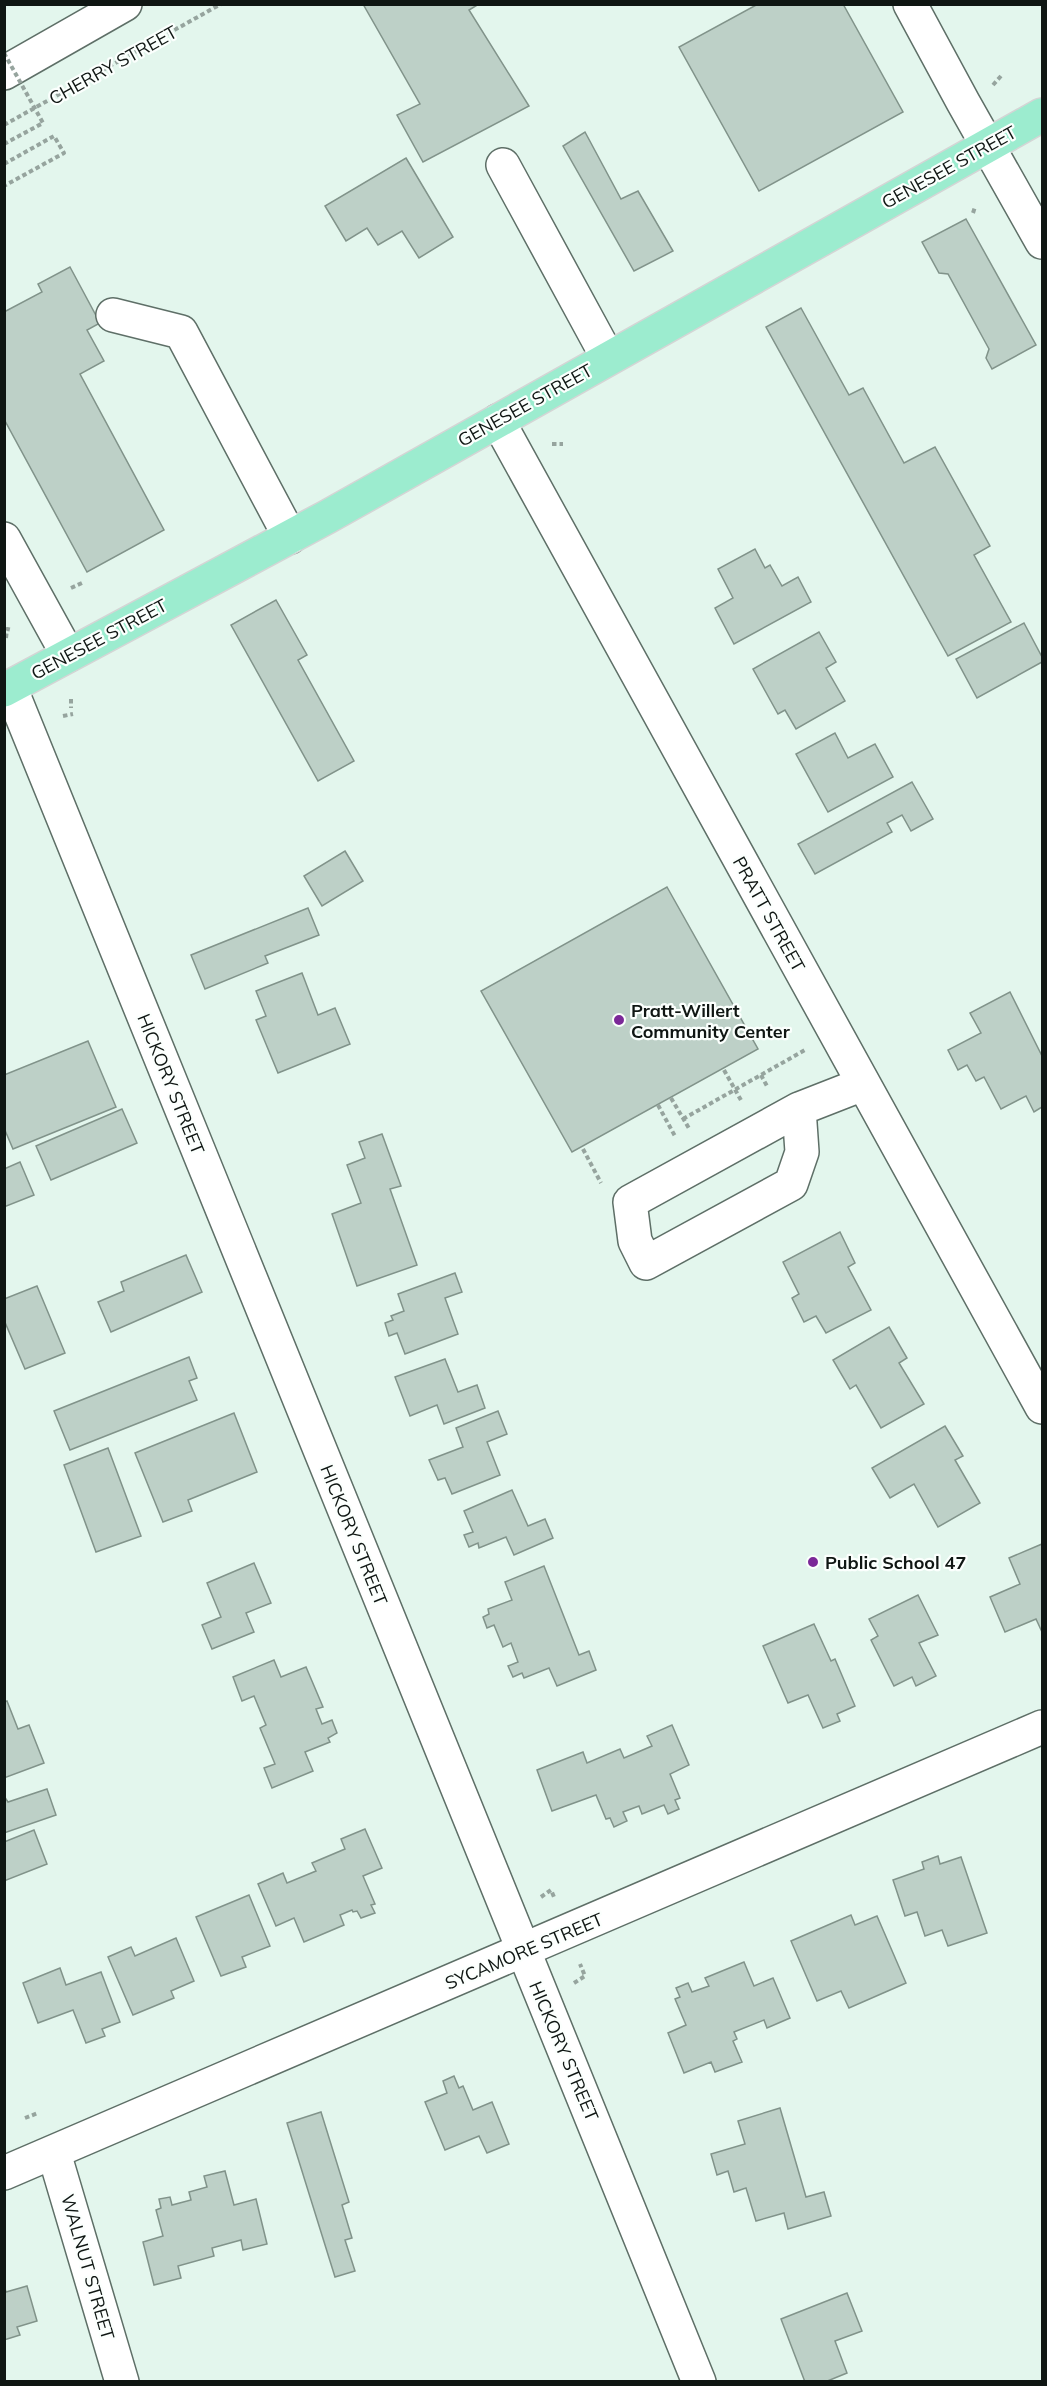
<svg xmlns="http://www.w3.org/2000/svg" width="1047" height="2386" font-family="Mulish,sans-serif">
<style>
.building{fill:#bdd0c7;stroke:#81938a;stroke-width:1.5}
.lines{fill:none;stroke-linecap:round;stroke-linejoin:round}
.minor-casing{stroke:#5e6f67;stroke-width:36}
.major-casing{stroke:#d4d5d5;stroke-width:36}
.path{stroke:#96a49e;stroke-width:4;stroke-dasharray:4.5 3;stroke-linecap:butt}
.minor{stroke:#fff;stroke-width:33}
.major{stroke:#9ceccf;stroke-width:33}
.path-bridge{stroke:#96a49e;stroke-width:4;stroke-dasharray:4.5 3;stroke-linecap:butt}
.poi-dot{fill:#7b2898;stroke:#fbfffd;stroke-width:2}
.labels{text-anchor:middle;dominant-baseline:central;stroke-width:4.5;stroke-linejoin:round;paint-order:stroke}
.street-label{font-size:18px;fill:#0f1613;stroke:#fbfffd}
.poi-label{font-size:18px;font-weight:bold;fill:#0f1613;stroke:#fbfffd;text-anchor:start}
</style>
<rect width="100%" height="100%" fill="#e3f6ed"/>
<g class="building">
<polygon points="363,4 479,4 469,10 529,106 423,162 397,115 420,104"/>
<polygon points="758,4 843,4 903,112 759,191 679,47"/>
<polygon points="585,132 621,199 638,191 673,251 634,271 563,146"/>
<polygon points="406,158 453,237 419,258 402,231 378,245 367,228 346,241 325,206"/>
<polygon points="966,219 1036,345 992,369 986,358 989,349 948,274 939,273 922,242"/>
<polygon points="70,267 100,323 87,330 104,361 80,374 164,530 87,572 4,419 4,312 42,292 38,284"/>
<polygon points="801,308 849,395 863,388 904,463 935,447 990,546 974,555 1011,622 948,656 766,327"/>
<polygon points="755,549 765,568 770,565 782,586 798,577 811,602 734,644 715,608 733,598 718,569"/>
<polygon points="276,600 307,655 298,660 354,761 318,781 231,625"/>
<polygon points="1024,623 1042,657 1042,662 977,698 956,659"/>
<polygon points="819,632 836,662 826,668 845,701 796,729 785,710 778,714 753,669"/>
<polygon points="835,733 848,758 875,744 893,777 828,812 796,754"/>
<polygon points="912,782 933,819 911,831 902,815 887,823 892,832 815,874 798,844"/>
<polygon points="345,851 363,881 322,906 304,876"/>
<polygon points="667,887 758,1049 572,1152 481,991"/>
<polygon points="308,908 319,935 265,956 268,963 205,989 191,955"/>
<polygon points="302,973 318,1015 335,1008 350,1044 278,1073 256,1020 266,1016 256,991"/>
<polygon points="1010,992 1042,1056 1042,1107 1034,1112 1026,1096 1001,1109 984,1077 976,1081 967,1065 958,1070 948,1050 981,1033 970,1013"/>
<polygon points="88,1041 116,1107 13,1149 4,1128 4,1075"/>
<polygon points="122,1109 137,1143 51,1180 36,1146"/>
<polygon points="382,1134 401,1186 390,1189 417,1265 357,1286 332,1214 361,1203 347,1165 365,1158 359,1142"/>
<polygon points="20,1162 34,1195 4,1207 4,1169"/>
<polygon points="840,1232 855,1263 848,1267 871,1310 826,1333 816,1316 804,1322 792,1298 799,1294 783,1262"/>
<polygon points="186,1255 202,1292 111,1332 98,1302 124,1291 121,1282"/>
<polygon points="455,1273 462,1292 445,1298 458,1334 405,1354 397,1333 389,1336 385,1323 393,1320 391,1316 404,1311 398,1294"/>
<polygon points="37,1286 65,1353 25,1369 4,1320 4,1299"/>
<polygon points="889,1327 907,1358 899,1363 924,1404 881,1428 856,1385 850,1389 833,1360"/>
<polygon points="189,1357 197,1378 189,1381 197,1400 70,1450 54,1411"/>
<polygon points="445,1359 458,1392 477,1385 485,1408 444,1424 437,1405 410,1416 395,1377"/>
<polygon points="498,1411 507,1434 487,1442 500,1475 452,1494 445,1478 438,1480 429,1460 463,1447 456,1428"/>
<polygon points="234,1413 257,1472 188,1500 192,1511 163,1522 135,1453"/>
<polygon points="945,1426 963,1456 955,1460 980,1503 938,1527 914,1484 890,1498 872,1468"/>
<polygon points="108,1448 141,1536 96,1552 64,1465"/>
<polygon points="512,1490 528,1526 545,1519 553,1538 514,1555 506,1537 479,1548 478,1543 469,1547 464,1535 473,1532 464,1511"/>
<polygon points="1042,1544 1042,1632 1036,1619 1005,1632 990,1597 1020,1584 1009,1558"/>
<polygon points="254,1563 271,1603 246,1613 254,1632 212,1649 202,1625 221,1617 207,1583"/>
<polygon points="544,1566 579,1655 589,1651 596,1670 557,1686 549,1668 524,1678 522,1673 513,1677 508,1666 518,1662 511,1643 503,1647 494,1625 487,1628 483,1617 489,1614 488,1609 512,1600 505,1582"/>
<polygon points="918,1595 938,1635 919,1643 936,1676 916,1686 912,1677 894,1686 871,1640 878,1636 869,1619"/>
<polygon points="814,1624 831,1661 835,1659 855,1706 837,1714 840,1721 823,1728 808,1695 788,1703 763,1646"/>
<polygon points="274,1660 281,1677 306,1667 323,1707 316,1709 322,1724 332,1720 337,1733 328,1738 330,1742 305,1752 313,1771 272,1788 264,1768 275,1764 260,1728 266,1725 254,1696 242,1701 233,1677"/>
<polygon points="7,1701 18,1729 29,1725 44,1763 4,1778 4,1702"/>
<polygon points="672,1725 689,1765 670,1774 680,1798 675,1800 679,1809 668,1814 664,1805 642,1814 639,1806 623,1812 627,1821 614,1827 610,1818 606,1819 596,1795 552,1811 537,1770 583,1752 587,1763 620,1749 624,1758 652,1746 647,1736"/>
<polygon points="47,1789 56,1815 4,1833 4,1796 8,1802"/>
<polygon points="365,1829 382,1868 363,1876 375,1904 371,1905 375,1913 361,1918 357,1911 353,1912 352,1910 340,1915 344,1925 304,1942 294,1918 276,1926 258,1884 283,1873 287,1883 316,1871 312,1863 345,1849 341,1839"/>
<polygon points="34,1830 47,1864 4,1881 4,1842"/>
<polygon points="938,1856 940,1864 961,1857 987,1933 948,1946 942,1930 925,1936 917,1912 905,1916 893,1880 924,1869 922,1862"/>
<polygon points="249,1895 270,1946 242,1957 246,1967 221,1976 196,1917"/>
<polygon points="851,1915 855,1925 877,1916 906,1983 849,2008 841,1991 817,2001 791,1941"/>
<polygon points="176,1938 194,1981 171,1991 174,1998 133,2015 108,1957 131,1947 135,1956"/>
<polygon points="744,1962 754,1986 773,1978 790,2018 767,2028 764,2020 734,2032 737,2039 733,2041 742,2062 715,2072 711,2062 684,2073 668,2033 686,2025 675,1999 680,1997 676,1988 688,1983 692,1992 709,1986 705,1978"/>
<polygon points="60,1968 66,1985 101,1972 120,2022 102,2029 105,2036 86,2043 73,2010 38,2023 23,1983"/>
<polygon points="454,2076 459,2088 463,2086 473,2110 492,2102 509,2144 487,2153 479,2136 445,2150 425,2102 447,2093 443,2081"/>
<polygon points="780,2108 806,2197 824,2192 831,2216 788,2229 784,2213 756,2221 746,2188 734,2192 728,2171 717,2175 711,2154 745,2144 738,2121"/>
<polygon points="321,2112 349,2202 342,2205 352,2238 345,2240 355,2271 335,2277 287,2123"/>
<polygon points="225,2171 234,2205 256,2199 267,2244 243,2250 241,2240 212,2248 214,2256 178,2266 181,2278 154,2285 143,2242 163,2236 156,2210 161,2208 159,2199 170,2197 172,2205 191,2200 189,2192 207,2187 204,2176"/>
<polygon points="4,2285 6,2292 27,2286 37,2321 17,2327 20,2335 4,2340"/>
<polygon points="847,2293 862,2331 835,2341 847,2373 825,2382 805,2382 781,2319"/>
</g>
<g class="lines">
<g class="minor-casing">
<g id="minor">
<polyline points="910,4 963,102 1042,242"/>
<polyline points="4,73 125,4"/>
<polyline points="503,165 608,358"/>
<polyline points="113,315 181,332 290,537"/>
<polyline points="498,421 1042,1407"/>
<polyline points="4,539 68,655"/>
<polyline points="10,687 699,2382"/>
<polyline points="799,1109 802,1152 791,1184 646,1263 635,1241 630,1202 799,1109 863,1084"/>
<polyline points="54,2153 122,2382"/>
<polyline points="4,2173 1042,1727"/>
</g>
</g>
<g class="major-casing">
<polyline id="major" points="4,690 327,517 1042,115"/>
</g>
<g class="path">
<polyline points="993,85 1001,76"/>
<polyline points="4,125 221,4"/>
<polyline points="4,164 54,136 64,153 4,186"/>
<polyline points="973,213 975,207"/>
<polyline points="552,444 563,444"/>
<polyline points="71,588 82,583"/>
<polyline points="6,638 7,629 12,630"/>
<polyline points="71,699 71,708"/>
<polyline points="63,716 73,714"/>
<polyline points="724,1070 742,1102"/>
<polyline points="761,1075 768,1088"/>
<polyline points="671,1098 690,1130"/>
<polyline points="658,1105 676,1138"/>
<polyline points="683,1119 805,1050"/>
<polyline points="583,1149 601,1183"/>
<polyline points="541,1897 551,1890 554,1897"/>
<polyline points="574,1983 585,1976 580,1964"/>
<polyline points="25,2118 38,2113"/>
</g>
<use href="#minor" class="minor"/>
<use href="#major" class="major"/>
<polyline class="path-bridge" points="4,53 43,123 4,144"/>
</g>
<g class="poi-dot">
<circle cx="619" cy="1020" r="6"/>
<circle cx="813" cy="1562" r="6"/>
</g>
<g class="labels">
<g class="street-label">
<text transform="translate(113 65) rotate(-29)">CHERRY STREET</text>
<text transform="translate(949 167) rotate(-29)">GENESEE STREET</text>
<text transform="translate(525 405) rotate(-29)">GENESEE STREET</text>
<text transform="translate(99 639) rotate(-28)">GENESEE STREET</text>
<text transform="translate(769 914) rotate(61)">PRATT STREET</text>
<text transform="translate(171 1084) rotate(68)">HICKORY STREET</text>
<text transform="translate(354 1535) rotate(68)">HICKORY STREET</text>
<text transform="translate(524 1951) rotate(-23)">SYCAMORE STREET</text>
<text transform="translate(564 2051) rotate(67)">HICKORY STREET</text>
<text transform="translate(88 2267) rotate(74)">WALNUT STREET</text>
</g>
<g class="poi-label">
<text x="631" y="1010">Pratt-Willert<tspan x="631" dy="21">Community Center</tspan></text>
<text x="825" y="1562">Public School 47</text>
</g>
</g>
<rect width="1047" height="2386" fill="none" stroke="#0f1613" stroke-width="12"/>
</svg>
